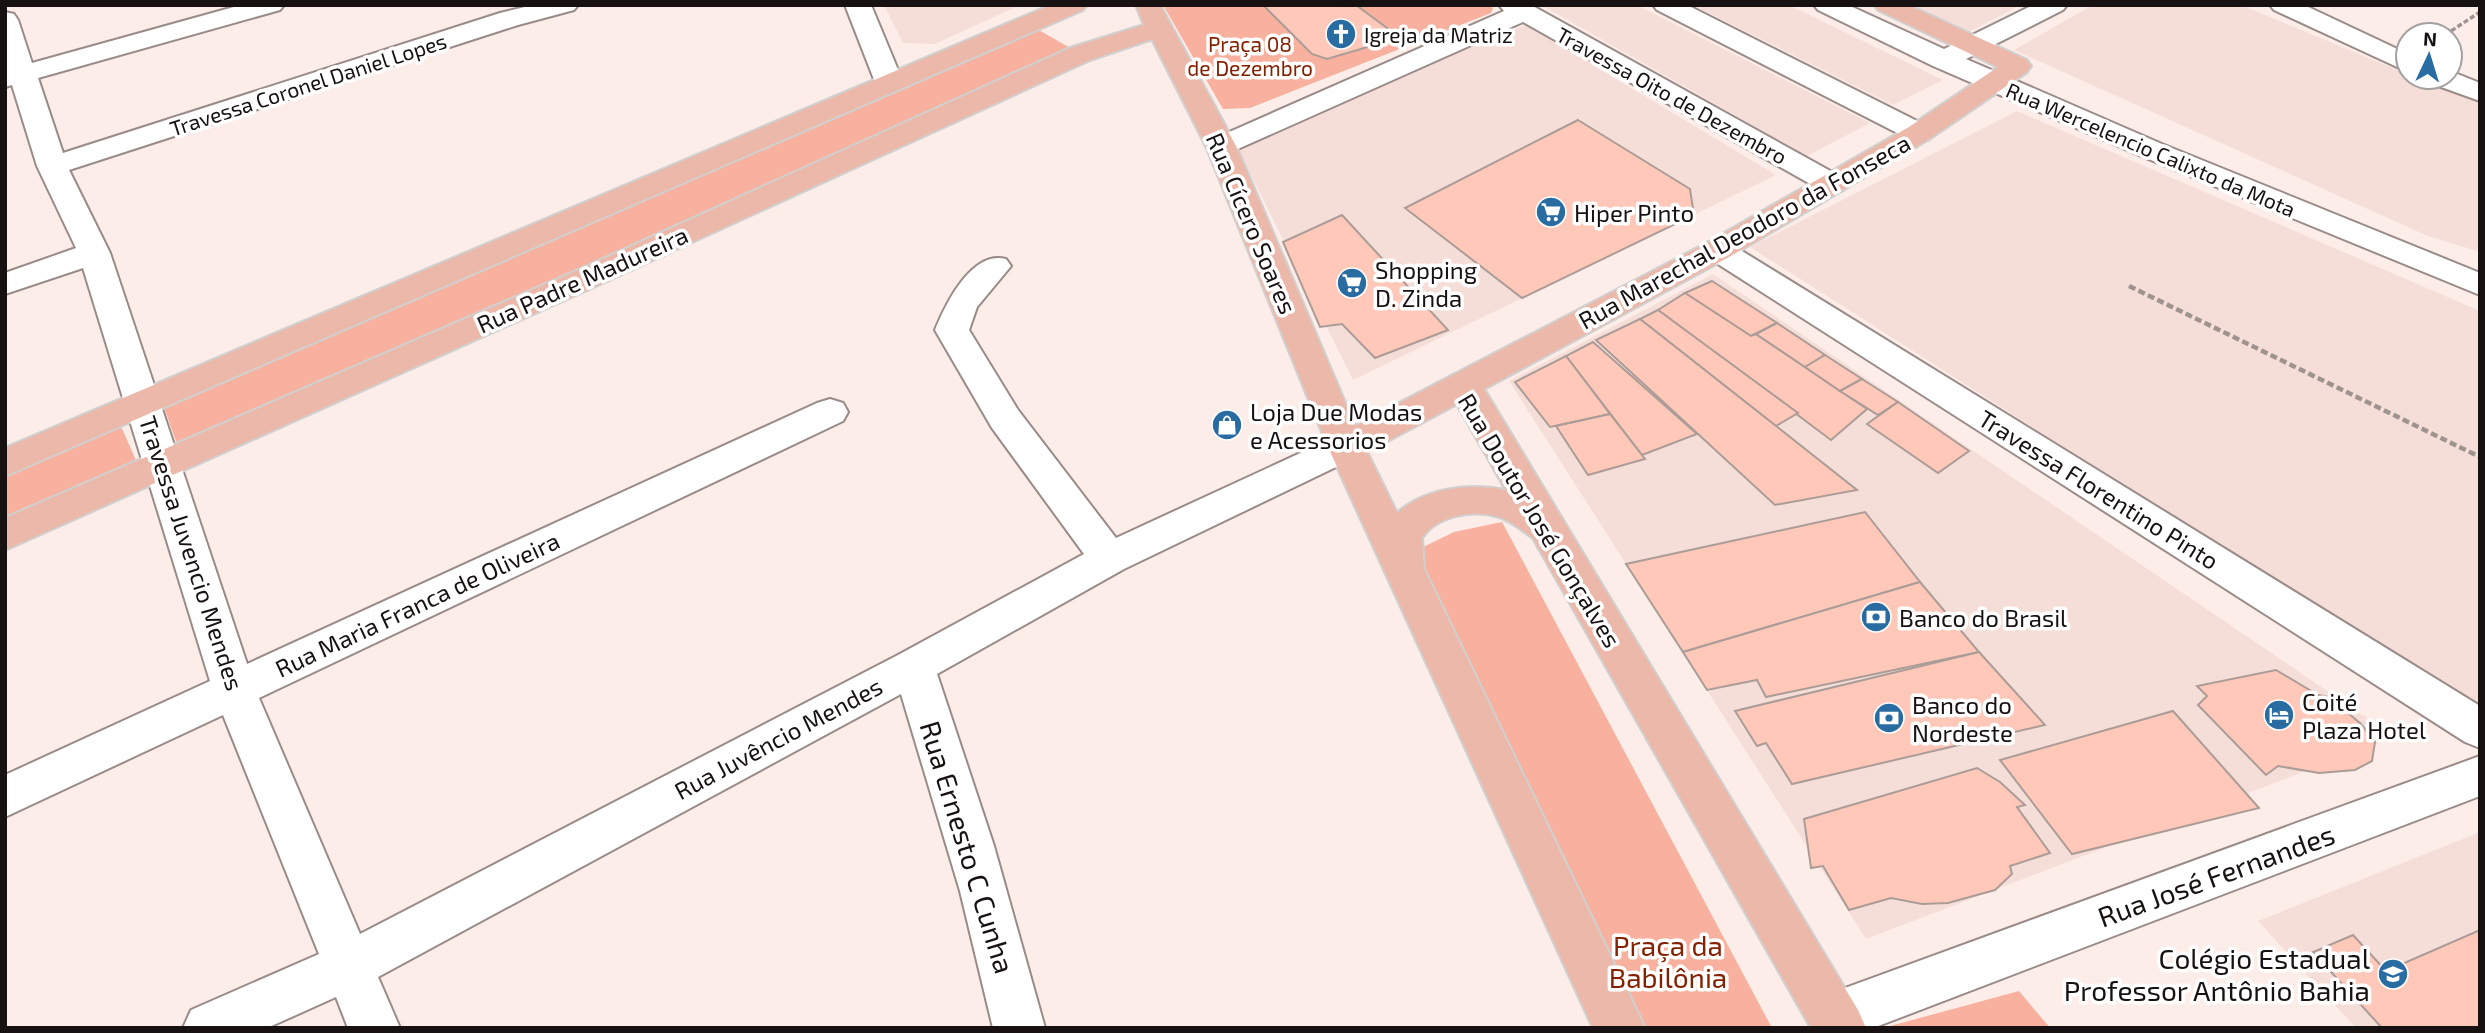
<svg xmlns="http://www.w3.org/2000/svg" width="2485" height="1033" font-family="'Exo 2',sans-serif">
<style>
.built{fill:#f6ded8}
.green{fill:#f7b19e}
.building{fill:#ffc8b9;stroke:#ab9c98;stroke-width:2}
.lines{fill:none;stroke-linecap:round;stroke-linejoin:round}
.minor-casing{stroke:#998b87;stroke-width:4}
.major-casing{stroke:#d1d0cf;stroke-width:4}
.path-far1{stroke:#9f9390;stroke-width:3.5;stroke-dasharray:5 2.5;stroke-linecap:butt}
.path{stroke:#9f9390;stroke-width:4.5;stroke-dasharray:7 3.5;stroke-linecap:butt}
.minor{fill:#fff;fill-rule:evenodd}
.major{fill:#ebb8aa;fill-rule:evenodd}
.labels{text-anchor:middle;dominant-baseline:central;stroke-width:7;stroke-linejoin:round;paint-order:stroke}
.far-poi-label{font-size:21px;fill:#171211;stroke:#fff;text-anchor:start}
.far-park-label{font-size:21px;fill:#852000;stroke:#fff}
.far-street-label{font-size:21px;fill:#171211;stroke:#fff}
.poi-label{font-size:24px;fill:#171211;stroke:#fff;text-anchor:start}
.street-label{font-size:24px;fill:#171211;stroke:#fff}
.near-street-label{font-size:28px;fill:#171211;stroke:#fff}
.near-park-label{font-size:28px;fill:#852000;stroke:#fff}
.near-poi-label{font-size:28px;fill:#171211;stroke:#fff;text-anchor:end}
</style>
<rect width="100%" height="100%" fill="#fdede9"/>
<g class="built">
<polygon points="884,5 1020,5 935,44 903,43"/>
<polygon points="1541,5 1637,5 1870,123 1807,156"/>
<polygon points="1693,5 1789,5 1943,80 1893,105"/>
<polygon points="1907,5 2021,5 1965,34"/>
<polygon points="2093,5 2241,5 2480,104 2480,252 2428,236 2014,50"/>
<polygon points="1526,25 1776,175 1353,380 1235,143"/>
<polygon points="2017,111 2480,311 2480,713 1750,247"/>
<polygon points="1713,274 2395,737 1866,939 1509,381"/>
<polygon points="2480,832 2480,1028 2356,1028 2258,921"/>
</g>
<g class="green">
<polygon points="1163,5 1487,5 1493,8 1491,13 1250,108 1223,109"/>
<polygon points="1037,29 1072,49 178,447 162,402"/>
<polygon points="120,424 138,465 5,521 5,475"/>
<polygon points="1502,522 1772,1028 1631,1028 1413,552 1454,532"/>
<polygon points="2019,991 2050,1028 1883,1028"/>
</g>
<g class="building">
<polygon points="1263,5 1356,5 1391,31 1391,36 1388,41 1327,59 1312,54"/>
<polygon points="1578,120 1690,189 1694,215 1522,298 1405,208"/>
<polygon points="1342,215 1448,330 1375,358 1342,324 1320,327 1283,242"/>
<polygon points="1712,281 1777,323 1751,336 1685,293"/>
<polygon points="1685,293 1751,336 1756,334 1867,409 1831,440 1658,310"/>
<polygon points="1658,310 1798,413 1776,426 1640,319"/>
<polygon points="1640,319 1776,426 1857,490 1775,505 1596,340"/>
<polygon points="1777,323 1825,355 1805,367 1756,334"/>
<polygon points="1593,342 1697,434 1642,455 1566,356"/>
<polygon points="1825,355 1862,379 1840,391 1805,367"/>
<polygon points="1566,356 1610,414 1550,427 1515,382"/>
<polygon points="1862,379 1898,402 1878,415 1840,391"/>
<polygon points="1898,402 1969,451 1938,473 1867,424"/>
<polygon points="1610,414 1645,459 1588,475 1556,426"/>
<polygon points="1865,512 1920,582 1683,652 1626,564"/>
<polygon points="1920,582 1979,652 1766,697 1757,680 1707,690 1683,652"/>
<polygon points="1979,652 2045,725 1792,784 1766,743 1757,746 1735,711"/>
<polygon points="2276,670 2318,695 2329,697 2361,724 2375,742 2372,761 2355,770 2319,773 2278,766 2266,775 2198,705 2207,696 2197,686"/>
<polygon points="2173,711 2259,808 2072,854 2000,760"/>
<polygon points="1977,768 2000,782 2025,805 2017,807 2050,853 2010,866 2012,874 1995,890 1948,903 1922,904 1891,898 1849,910 1823,866 1811,868 1804,819"/>
<polygon points="2480,930 2480,1028 2382,1028 2313,952 2353,935 2386,971"/>
</g>
<g class="lines">
<g class="minor-casing">
<g id="minor">
<path d="M241,5H284L280,10L38,78L63,153L500,13L533,5H578L574,10L518,25L69,170L110,253L247,664L817,403L830,399L843,403L848,412L843,421L259,698L360,934L898,655L1084,554L992,428L935,330C946,303 972,250 1006,259L1011,266L977,307L969,330L1018,410L1116,538L1333,438L1346,434L1359,438L1364,447L1359,456L1124,569L937,674L994,846L1045,1028H993L960,891L901,694L378,977L400,1028H348L336,997L267,1028H183L191,1010L319,954L223,715L5,817V775L210,681L83,268L5,294V273L76,248L37,166L12,85L5,87V12L14,14L18,20L32,63Z"/>
<polygon points="845,5 871,5 903,82 899,88 879,88 875,82"/>
<polygon points="1499,5 1531,5 1843,178 1847,184 1843,190 1832,193 1821,190 1523,22 1231,152 1221,155 1211,152 1206,146 1211,140 1504,11"/>
<polygon points="1653,5 1687,5 1929,127 1933,133 1929,139 1919,142 1909,139 1657,10"/>
<polygon points="1814,5 1848,5 1944,49 2033,5 2067,5 2063,10 1966,59 2162,144 2480,273 2480,295 2141,156 1933,66 1818,10"/>
<polygon points="2270,5 2304,5 2408,54 2408,72 2274,10"/>
<polygon points="2450,71 2480,83 2480,101 2430,83 2426,77 2450,77"/>
<polygon points="1718,240 1729,243 2480,706 2480,748 2465,742 1707,257 1702,250 1707,243"/>
<polygon points="2480,756 2480,796 1873,1028 1813,1028 1809,1017 1816,999 1834,992"/>
</g>
</g>
<g class="major-casing">
<g id="major">
<polygon points="1051,5 1087,5 1083,10 5,476 5,448"/>
<path d="M1136,5H1160L1236,146L1355,426L1707,243L1909,127L1998,67L1878,10L1874,5H1908L2027,60L2031,66L2027,72L1929,139L1729,257L1484,389L1858,1010L1866,1028H1811L1533,538C1523,531 1512,521 1499,517C1474,509 1437,515 1422,538L1424,569L1645,1028H1593L1328,447L1206,146L1152,39L1090,60L607,281L5,550V518L585,267L1070,48L1144,25ZM1457,404L1506,490C1468,483 1426,488 1397,513L1367,452Z"/>
</g>
</g>
<polyline class="path-far1" points="2445,35 2480,12"/>
<polyline class="path" points="2129,286 2480,457"/>
<use href="#minor" class="minor"/>
<use href="#major" class="major"/>
</g>
<defs>
<g id="church-disc" transform="scale(1.575)"><circle r="9.5" fill="#286ca1" stroke="#fff"/><path d="M-1.2-6h2.4v3.5h3.3v2.4h-3.3V6h-2.4V-.1h-3.3v-2.4h3.3Z" fill="#fff"/></g>
<g id="supermarket-disc" transform="scale(1.575)"><circle r="9.5" fill="#286ca1" stroke="#fff"/><path d="M-6-5.5h2.5l.6 2H6L4.5 2H-2.5L-4.4-4H-6ZM-1.5 3.2a1.3 1.3 0 1 0 .1 0ZM3 3.2a1.3 1.3 0 1 0 .1 0Z" fill="#fff"/></g>
<g id="shop-disc" transform="scale(1.575)"><circle r="9.5" fill="#286ca1" stroke="#fff"/><path d="M-5-2.5h2.3a2.7 3.5 0 0 1 5.4 0H5L5.5 6h-11ZM-1.5-2.5h3a1.5 2.3 0 0 0-3 0Z" fill="#fff"/></g>
<g id="bank-disc" transform="scale(1.575)"><circle r="9.5" fill="#286ca1" stroke="#fff"/><path d="M-6-4H6V4H-6ZM0-2.3a2.3 2.3 0 1 0 0 4.6a2.3 2.3 0 1 0 0-4.6Z" fill="#fff"/></g>
<g id="hotel-disc" transform="scale(1.575)"><circle r="9.5" fill="#286ca1" stroke="#fff"/><path d="M-6-4.5h1.5V1H6V5H4.5V3h-9V5H-6ZM-4 0a1.8 1.8 0 1 1 3.6 0ZM.5 0V-2.5h3Q6-2.5 6 0Z" fill="#fff"/></g>
<g id="school-disc" transform="scale(1.575)"><circle r="9.5" fill="#286ca1" stroke="#fff"/><path d="M0-5L7-2L0 1L-7-2ZM-4 1L0 2.5L4 1V4Q0 6-4 4Z" fill="#fff"/></g>
</defs>
<g fill-rule="evenodd">
<use href="#church-disc" x="1341" y="34"/>
<use href="#supermarket-disc" x="1551" y="212"/>
<use href="#supermarket-disc" x="1352" y="283"/>
<use href="#shop-disc" x="1227" y="425"/>
<use href="#bank-disc" x="1876" y="617"/>
<use href="#hotel-disc" x="2279" y="715"/>
<use href="#bank-disc" x="1889" y="718"/>
<use href="#school-disc" x="2393" y="974"/>
</g>
<g class="labels">
<g class="far-poi-label">
<text x="1364" y="34">Igreja da Matriz</text>
</g>
<g class="far-park-label">
<text x="1250" y="43">Praça 08<tspan x="1250" dy="24">de Dezembro</tspan></text>
</g>
<g class="far-street-label">
<text transform="translate(308 84) rotate(-18)">Travessa Coronel Daniel Lopes</text>
<text transform="translate(1672 95) rotate(29)">Travessa Oito de Dezembro</text>
<text transform="translate(2151 149) rotate(23)">Rua Wercelencio Calixto da Mota</text>
</g>
<g class="poi-label">
<text x="1574" y="212">Hiper Pinto</text>
<text x="1375" y="269">Shopping<tspan x="1375" dy="28">D. Zinda</tspan></text>
<text x="1250" y="411">Loja Due Modas<tspan x="1250" dy="28">e Acessorios</tspan></text>
<text x="1899" y="617">Banco do Brasil</text>
<text x="2302" y="701">Coité<tspan x="2302" dy="28">Plaza Hotel</tspan></text>
<text x="1912" y="704">Banco do<tspan x="1912" dy="28">Nordeste</tspan></text>
</g>
<g class="street-label">
<text transform="translate(1252 223) rotate(67)">Rua Cícero Soares</text>
<text transform="translate(1744 231) rotate(-29)">Rua Marechal Deodoro da Fonseca</text>
<text transform="translate(582 279) rotate(-24)">Rua Padre Madureira</text>
<text transform="translate(2099 489) rotate(32)">Travessa Florentino Pinto</text>
<text transform="translate(1540 520) rotate(59)">Rua Doutor José Gonçalves</text>
<text transform="translate(192 553) rotate(72)">Travessa Juvencio Mendes</text>
<text transform="translate(417 604) rotate(-25)">Rua Maria Franca de Oliveira</text>
<text transform="translate(778 738) rotate(-28)">Rua Juvêncio Mendes</text>
</g>
<g class="near-street-label">
<text transform="translate(968 847) rotate(73)">Rua Ernesto C Cunha</text>
<text transform="translate(2216 875) rotate(-20)">Rua José Fernandes</text>
</g>
<g class="near-park-label">
<text x="1668" y="945">Praça da<tspan x="1668" dy="32">Babilônia</tspan></text>
</g>
<g class="near-poi-label">
<text x="2370" y="958">Colégio Estadual<tspan x="2370" dy="32">Professor Antônio Bahia</tspan></text>
</g>
</g>
<rect width="2485" height="1033" fill="none" stroke="#171211" stroke-width="14"/>
<g transform="translate(2429 56) rotate(4)"><circle r="33" fill="#ffffff" stroke="#a2a0a0" stroke-width="2"/>
<path d="M0-5L12 26L0 18L-12 26Z" fill="#286ca1"/>
<text y="-10" font-size="19" font-weight="bold" text-anchor="middle" fill="#171211">N</text>
</g>
</svg>
